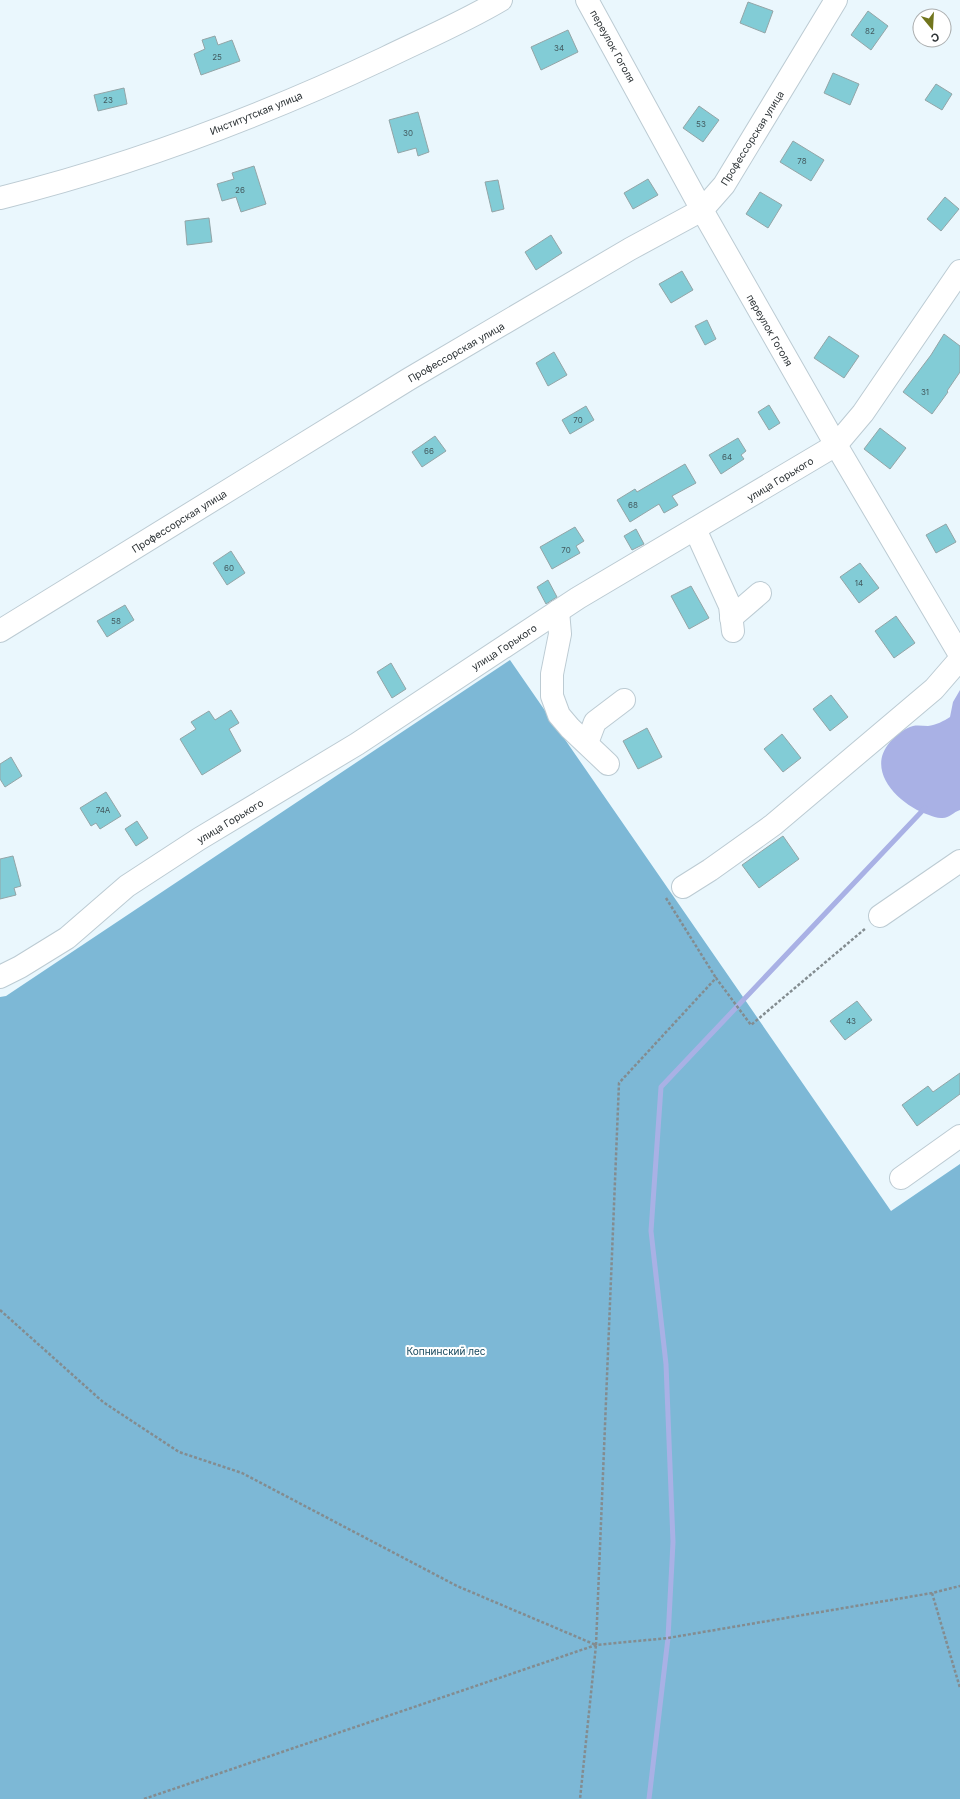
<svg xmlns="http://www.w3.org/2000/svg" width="960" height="1799" font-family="Inter,sans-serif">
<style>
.forest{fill:#7db8d6}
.water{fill:#a9b1e5}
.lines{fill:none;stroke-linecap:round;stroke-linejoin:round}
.stream{stroke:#a9b1e5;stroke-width:5}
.building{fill:#82ccd6;stroke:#93a5a7}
.minor-casing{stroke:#bccbd3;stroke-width:24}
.path{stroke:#838c90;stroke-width:2.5;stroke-dasharray:3 2;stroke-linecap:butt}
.minor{stroke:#fff;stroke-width:22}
.labels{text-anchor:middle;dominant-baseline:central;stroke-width:4;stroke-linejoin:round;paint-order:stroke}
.number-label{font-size:8px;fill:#435a5f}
.street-label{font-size:10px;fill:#2e3437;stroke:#fff}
.park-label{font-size:10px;fill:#17485d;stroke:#fff}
</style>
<rect width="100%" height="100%" fill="#eaf7fd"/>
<polygon class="forest" points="510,660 891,1211 960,1164 960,1799 0,1799 0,997 6,996"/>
<path class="water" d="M960,690V810C953,812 949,819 941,818C937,818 932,816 929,815C901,806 864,772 890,742C895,736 905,728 913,726C918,725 923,726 928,726C936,725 944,721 950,717L953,702Z"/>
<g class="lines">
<polyline class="stream" points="649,1799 668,1638 673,1542 666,1364 651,1231 661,1087 925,808"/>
</g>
<g class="building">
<polygon points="748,2 773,11 765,33 740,23"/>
<polygon points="868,11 888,26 871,50 851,35"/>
<polygon points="568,30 578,52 541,70 531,47"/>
<polygon points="215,36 218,45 232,40 240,61 201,75 194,54 205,49 202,40"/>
<polygon points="833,73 859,84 850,105 824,93"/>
<polygon points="936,84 952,94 942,110 925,100"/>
<polygon points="124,88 127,104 98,111 94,95"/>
<polygon points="699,106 719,120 703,142 683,128"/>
<polygon points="418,112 429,152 418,156 416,148 398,153 389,120"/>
<polygon points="793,141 824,160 811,181 780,162"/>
<polygon points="254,166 266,204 241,212 236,197 222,201 217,184 234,179 232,173"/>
<polygon points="648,179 658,195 633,209 624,193"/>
<polygon points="498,180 504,209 492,212 485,182"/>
<polygon points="760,192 782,205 768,228 746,214"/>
<polygon points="945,197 959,209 941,231 927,219"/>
<polygon points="209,218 212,242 187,245 185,221"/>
<polygon points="551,235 562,253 536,270 525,252"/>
<polygon points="682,271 693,290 671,303 659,284"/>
<polygon points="707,320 716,339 705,345 695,326"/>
<polygon points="944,334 960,346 960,372 947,391 948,392 932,414 903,392 931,355"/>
<polygon points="829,336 859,356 844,378 814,358"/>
<polygon points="554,352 567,375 548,386 536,363"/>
<polygon points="769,405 780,423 769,430 758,412"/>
<polygon points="586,406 594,420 570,434 562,420"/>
<polygon points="880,428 906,448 890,469 864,449"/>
<polygon points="435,436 446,451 422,467 412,452"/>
<polygon points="738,438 746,451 741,455 744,459 721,474 709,455"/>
<polygon points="685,464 696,483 672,496 678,505 664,513 659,504 630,522 617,500 635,489 637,492"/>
<polygon points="946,524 956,542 936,553 926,535"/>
<polygon points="575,527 584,541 576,546 580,553 552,569 540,547"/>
<polygon points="636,529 644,544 632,550 624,536"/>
<polygon points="231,551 245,573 227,585 213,563"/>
<polygon points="860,563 879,588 859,603 840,577"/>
<polygon points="548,580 557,597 546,604 537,587"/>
<polygon points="691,586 709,618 689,629 671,596"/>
<polygon points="125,605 134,620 107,637 97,621"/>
<polygon points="896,616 915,643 894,658 875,631"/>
<polygon points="391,663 406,689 392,698 377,672"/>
<polygon points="831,695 848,717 830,731 813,709"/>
<polygon points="231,710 239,723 229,729 241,751 202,775 180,739 196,729 191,722 209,711 215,720"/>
<polygon points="647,728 662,757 638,769 623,741"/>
<polygon points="782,734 801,758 783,772 764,749"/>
<polygon points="11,757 22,776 5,787 0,779 0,764"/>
<polygon points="106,792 121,816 100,829 96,823 91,826 80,808"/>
<polygon points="137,821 148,838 136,846 125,829"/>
<polygon points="783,836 799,859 759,888 742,865"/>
<polygon points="13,856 21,886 14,888 16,895 0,899 0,859"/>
<polygon points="857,1001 872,1020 845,1040 830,1021"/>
<polygon points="960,1073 960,1094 917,1126 902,1105 928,1086 933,1092"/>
</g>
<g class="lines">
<g class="minor-casing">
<g id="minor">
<polyline points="587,0 702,210 836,445 960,655"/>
<path d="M0,198C133,165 262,116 385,58C424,39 464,22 501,0"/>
<polyline points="695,529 730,606 733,631"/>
<polyline points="558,611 560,634 552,674 552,696 559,715 570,728 608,764"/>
<polyline points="731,618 760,593"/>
<polyline points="0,631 409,379 630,249 702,210 724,185 836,0"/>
<polyline points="587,743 595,722 624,700"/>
<polyline points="683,887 710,870 773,825 934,689 960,659"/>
<polyline points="880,916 960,861"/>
<polyline points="0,977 20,967 67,938 127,886 199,839 357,744 578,598 836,445 863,413 960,271"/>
<polyline points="901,1178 960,1136"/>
</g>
</g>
<g class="path">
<polyline points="666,898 716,978"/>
<polyline points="0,1310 103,1402 179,1452 242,1473 457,1586 596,1645 580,1799"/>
<polyline points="932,1593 960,1688"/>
<polyline points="596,1645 619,1083 716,978 751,1025 866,928"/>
<polyline points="144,1799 596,1645 668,1638 932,1593 960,1586"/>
</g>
<use href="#minor" class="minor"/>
</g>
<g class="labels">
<g class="number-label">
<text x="870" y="31">82</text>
<text x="559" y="48">34</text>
<text x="217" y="57">25</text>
<text x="108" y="100">23</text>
<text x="701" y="124">53</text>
<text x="408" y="133">30</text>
<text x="802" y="161">78</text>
<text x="240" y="190">26</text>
<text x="925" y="392">31</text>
<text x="578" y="420">70</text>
<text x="429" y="451">66</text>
<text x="727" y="457">64</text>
<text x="633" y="505">68</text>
<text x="566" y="550">70</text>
<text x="229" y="568">60</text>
<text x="859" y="583">14</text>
<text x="116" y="621">58</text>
<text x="103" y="810">74А</text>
<text x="851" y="1021">43</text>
</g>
<g class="street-label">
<text transform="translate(613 46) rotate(61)">переулок Гоголя</text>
<text transform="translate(256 113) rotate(-22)">Институтская улица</text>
<text transform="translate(752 138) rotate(-58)">Профессорская улица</text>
<text transform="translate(770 330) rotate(60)">переулок Гоголя</text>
<text transform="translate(456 352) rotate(-30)">Профессорская улица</text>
<text transform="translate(780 479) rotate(-31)">улица Горького</text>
<text transform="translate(179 521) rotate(-32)">Профессорская улица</text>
<text transform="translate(504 647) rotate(-33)">улица Горького</text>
<text transform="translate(230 821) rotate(-31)">улица Горького</text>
</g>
<g class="park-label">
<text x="446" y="1351">Копнинский лес</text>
</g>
</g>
<g transform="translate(932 28) rotate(162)"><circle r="19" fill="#ffffff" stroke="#abaeaf"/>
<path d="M0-3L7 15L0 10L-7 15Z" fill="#71751d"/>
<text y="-6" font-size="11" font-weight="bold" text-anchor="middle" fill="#2e3437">С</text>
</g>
</svg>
